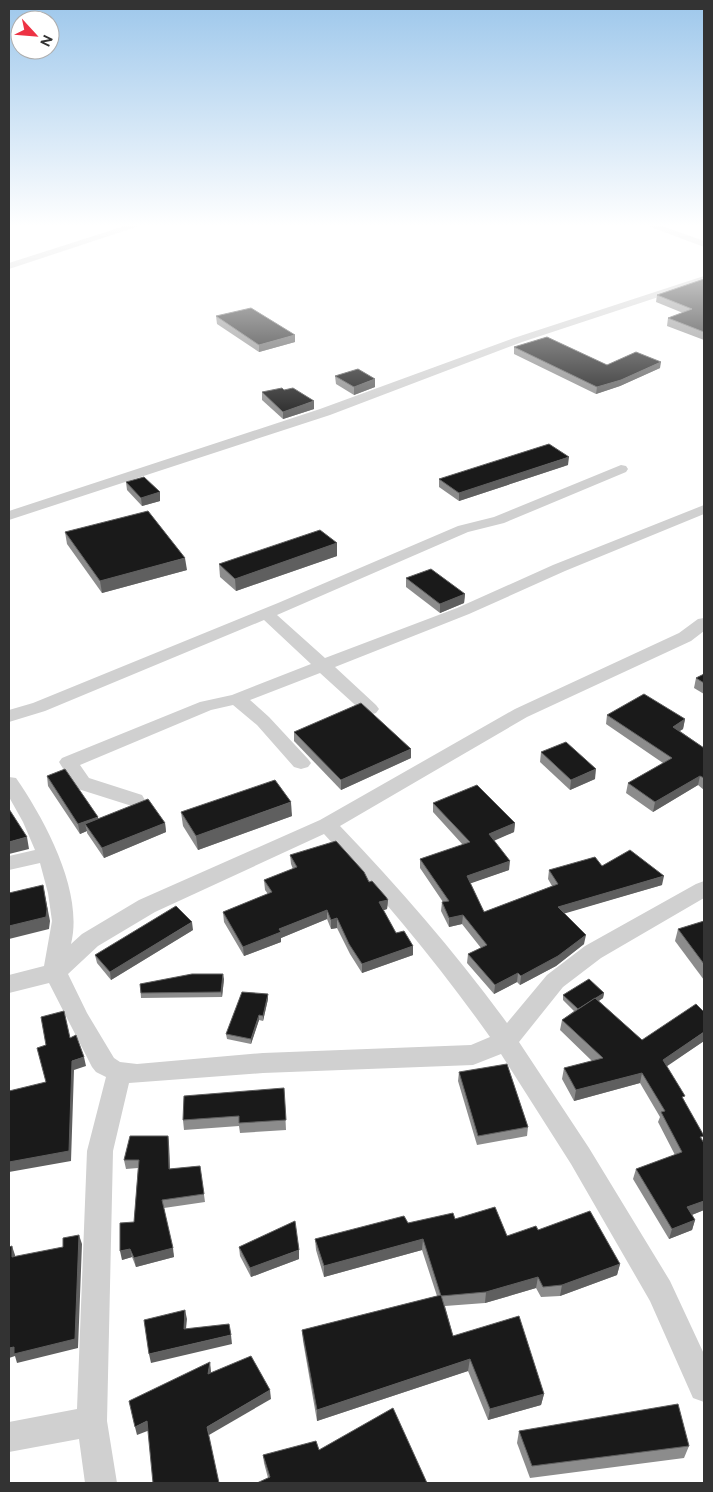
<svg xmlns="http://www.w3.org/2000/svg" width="713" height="1492" font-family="Figtree,sans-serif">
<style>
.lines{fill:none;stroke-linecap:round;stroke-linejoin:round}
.street{fill:#d0d0d0;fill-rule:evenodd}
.wall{fill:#8c8c8c}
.shaded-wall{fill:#5f5f5f}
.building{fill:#1a1a1a;stroke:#5f5f5f}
</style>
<rect width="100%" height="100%" fill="#fff"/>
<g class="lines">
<g class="street">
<polygon points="131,224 145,224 9,269 9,263"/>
<polygon points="643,224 657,224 704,241 704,247"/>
<polygon points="704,276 704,282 522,342 330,415 9,520 9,511 320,409 514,338"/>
<polygon points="621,465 626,466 628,469 626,472 504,523 468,532 277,615 325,658 457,608 553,565 704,505 704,514 565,571 469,614 335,667 376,705 379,709 376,713 370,715 364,713 320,673 250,700 269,717 308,759 311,763 308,767 301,769 294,767 257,725 233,705 211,710 80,765 89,778 142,795 145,800 142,805 135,807 75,788 59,762 62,758 200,702 232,695 311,664 264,620 45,711 9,722 9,710 33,703 278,603 458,526 494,517"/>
<path d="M704,618V631L691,641L527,717L340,826C400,889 456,953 507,1023L547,975L585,946L696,884L704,881V898L601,958L563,987L519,1042L589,1148L670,1281L704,1354V1402L693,1398L650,1301L571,1164L501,1054L473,1065L263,1073L129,1083L113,1151L107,1421L117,1483H85L79,1439L9,1452V1422L77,1409L87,1151L106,1077L96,1072L92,1067L49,983L9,993V975L44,966L52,921L48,893L40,863L9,870V856L35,850L23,822L9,797V777L16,778C45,820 84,892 71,944L82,934L139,900L320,820L515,709L679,633L698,619ZM324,834C384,899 439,965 490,1037L471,1045L263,1053L137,1064L120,1062L114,1058L87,1013L68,974L98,946L155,912Z"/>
</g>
</g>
<g class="wall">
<polygon points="704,279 704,340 667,326 668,318 683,313 656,302 657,295"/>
<polygon points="216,316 295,335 295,342 259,352 217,324"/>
<polygon points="514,347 607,365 660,368 620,386 596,394 514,354"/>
<polygon points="335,376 375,387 354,395 336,384"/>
<polygon points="284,390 314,409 283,419 262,400 262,392"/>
<polygon points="568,465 459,501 439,487 439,479"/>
<polygon points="126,482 160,492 160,501 142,506 127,490"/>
<polygon points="65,532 187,570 102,593 67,544"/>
<polygon points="337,543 337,556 236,591 220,577 219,564"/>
<polygon points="406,578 465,594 464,603 440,613 406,587"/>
<polygon points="704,674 704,694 694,688 696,678"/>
<polygon points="607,715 685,719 683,729 680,731 704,748 704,790 698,785 653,812 626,793 628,783 663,763 606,724"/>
<polygon points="294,732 411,758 341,790 294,741"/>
<polygon points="541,752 595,779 570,790 540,762"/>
<polygon points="47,776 98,817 98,819 165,823 166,832 104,858 87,833 87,831 80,834 48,786"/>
<polygon points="433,803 515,823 514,832 494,840 509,870 470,883 484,912 552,886 548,879 549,870 602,866 662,885 564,913 584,944 556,966 520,985 517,982 494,994 467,963 468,954 481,948 462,924 449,927 441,911 442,902 443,902 420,868 420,859 463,845 433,812"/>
<polygon points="181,812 292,816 198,850 183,826"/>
<polygon points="290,855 369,882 388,900 387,909 383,910 396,933 413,946 413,955 362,973 350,954 337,928 331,929 327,919 281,938 281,942 244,956 224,922 223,912 268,894 265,890 264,880 293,869 291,864"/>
<polygon points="704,921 704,980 675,941 678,929"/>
<polygon points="193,930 111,980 97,963 95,955"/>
<polygon points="224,979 222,997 141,998 140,984"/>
<polygon points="604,993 603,998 599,1001 642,1040 704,1041 666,1066 684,1100 704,1143 704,1210 692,1215 695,1220 692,1230 669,1239 633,1179 636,1169 675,1155 658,1122 660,1117 640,1083 574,1101 562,1079 564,1068 592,1061 560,1030 562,1020 574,1011 563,1000 563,995"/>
<polygon points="268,999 263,1021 259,1020 251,1044 227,1039 226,1034"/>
<polygon points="459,1072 528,1127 527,1136 477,1145 458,1081"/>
<polygon points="284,1088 286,1130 240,1133 239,1126 184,1130 183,1120"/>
<polygon points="168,1136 169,1144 170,1169 200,1166 205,1202 164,1208 174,1257 136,1267 132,1257 122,1260 134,1222 138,1168 126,1169 124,1160"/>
<polygon points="455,1219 507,1236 538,1230 620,1264 617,1275 560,1296 541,1297 536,1288 485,1303 445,1306 453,1336 544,1394 541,1405 488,1420 468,1371 317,1421 303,1341 302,1330 437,1296 422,1250 324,1277 316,1250 315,1239 408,1223"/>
<polygon points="239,1247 299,1259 251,1277 240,1256"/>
<polygon points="519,1431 689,1446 684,1458 530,1478 517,1443"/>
<polygon points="319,1450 268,1478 264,1463 263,1455"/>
</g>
<g class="shaded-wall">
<polygon points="295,335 295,342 259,352 259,345"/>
<polygon points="661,362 660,368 620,386 596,394 597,387"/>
<polygon points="375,379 375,387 354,395 354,387"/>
<polygon points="314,401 314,409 283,419 283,412"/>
<polygon points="569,457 568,465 459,501 459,493"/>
<polygon points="160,492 160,501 142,506 141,498"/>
<polygon points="337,543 337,556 236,591 235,579"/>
<polygon points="185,558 187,570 102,593 100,581"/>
<polygon points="465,594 464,603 440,613 440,604"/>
<polygon points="685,719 683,729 671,736 673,727"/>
<polygon points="411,749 411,758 341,790 341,780"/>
<polygon points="596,769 595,779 570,790 571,780"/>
<polygon points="700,776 698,785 653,812 655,802"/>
<polygon points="291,802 292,816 198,850 196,836"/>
<polygon points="98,817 99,826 85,824 87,831 80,834 78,824"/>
<polygon points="165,823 166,832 104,858 102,848"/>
<polygon points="515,823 514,832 489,843 489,834"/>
<polygon points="27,837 29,849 9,854 9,842"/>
<polygon points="510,861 509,870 466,885 467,876"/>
<polygon points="664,876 662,885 556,916 558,907"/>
<polygon points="43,885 50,921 49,929 9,939 9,926"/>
<polygon points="388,900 387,909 379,912 379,902"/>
<polygon points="327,910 327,919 281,938 281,942 244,956 243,947 279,929"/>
<polygon points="463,915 462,924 449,927 449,918"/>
<polygon points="337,918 337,928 331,929 331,920"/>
<polygon points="192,922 193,930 111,980 110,972"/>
<polygon points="586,935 584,944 556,966 520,985 521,976"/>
<polygon points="413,946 413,955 362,973 362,964"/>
<polygon points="518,973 517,982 494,994 495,985"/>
<polygon points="223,974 224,979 222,997 221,992"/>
<polygon points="604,993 603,998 578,1014 578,1010"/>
<polygon points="268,994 268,999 263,1021 263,1016"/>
<polygon points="259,1015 259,1020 251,1044 251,1039"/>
<polygon points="704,1032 704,1041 660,1071 663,1060"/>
<polygon points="84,1057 86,1066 74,1070 71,1161 9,1172 9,1162 72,1061"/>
<polygon points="642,1073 640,1083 574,1101 576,1090"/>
<polygon points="168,1136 169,1144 170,1178 169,1169"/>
<polygon points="704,1201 704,1210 684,1218 687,1207"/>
<polygon points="695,1220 692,1230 669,1239 672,1229"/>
<polygon points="79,1235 82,1244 78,1348 17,1363 15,1356 9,1358 9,1348"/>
<polygon points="423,1239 422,1250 324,1277 324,1266"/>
<polygon points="12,1246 15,1255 15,1266 12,1257"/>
<polygon points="173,1248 174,1257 136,1267 134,1258"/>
<polygon points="130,1249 132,1257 122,1260 120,1251"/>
<polygon points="299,1250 299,1259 251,1277 250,1268"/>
<polygon points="620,1264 617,1275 560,1296 562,1285"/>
<polygon points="538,1277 536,1288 485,1303 486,1292"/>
<polygon points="185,1310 187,1319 185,1338 184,1329"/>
<polygon points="231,1335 232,1344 151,1363 149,1354"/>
<polygon points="470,1359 468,1371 317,1421 317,1410"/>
<polygon points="210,1362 211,1371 210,1383 208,1374"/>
<polygon points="270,1390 271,1399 209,1435 207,1427"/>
<polygon points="544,1394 541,1405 488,1420 490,1409"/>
<polygon points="147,1421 150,1430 137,1435 135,1427"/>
</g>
<g class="building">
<polygon points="704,279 704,332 668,318 692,309 657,295"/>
<polygon points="251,308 295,335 259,345 216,316"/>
<polygon points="547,337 607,365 636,352 661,362 621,380 597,387 514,347"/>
<polygon points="358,369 375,379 354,387 335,376"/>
<polygon points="282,388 284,390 293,388 314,401 283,412 262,392"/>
<polygon points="549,444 569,457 459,493 439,479"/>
<polygon points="144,477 160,492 141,498 126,482"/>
<polygon points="148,511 185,558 100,581 65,532"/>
<polygon points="320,530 337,543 235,579 219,564"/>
<polygon points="431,569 465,594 440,604 406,578"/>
<polygon points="704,674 704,683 696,678"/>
<polygon points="644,694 685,719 673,727 704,748 704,778 700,776 655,802 628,783 672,758 607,715"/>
<polygon points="361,703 411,749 341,780 294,732"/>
<polygon points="566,742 596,769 571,780 541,752"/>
<polygon points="65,769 98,817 78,824 47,776"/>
<polygon points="275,780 291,802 196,836 181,812"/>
<polygon points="477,785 515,823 489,834 510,861 467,876 484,912 558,884 549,870 595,857 602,866 630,850 664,876 558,907 586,935 558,956 521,976 518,973 495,985 468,954 487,945 463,915 449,918 442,902 449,901 420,859 470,842 433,803"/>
<polygon points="148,799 165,823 102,848 85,824"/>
<polygon points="9,809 27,837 9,842"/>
<polygon points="336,841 364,872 369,882 372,881 386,897 388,900 379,902 396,933 404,931 413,946 362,964 349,944 337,918 331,920 327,910 279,929 281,932 243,947 223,912 272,892 264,880 297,867 290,855"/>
<polygon points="43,885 47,909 46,917 9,926 9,893"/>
<polygon points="176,906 192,922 110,972 95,955"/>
<polygon points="704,921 704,964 678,929"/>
<polygon points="192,974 223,974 221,992 141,993 140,984"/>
<polygon points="589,979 604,993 578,1009 563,995"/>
<polygon points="242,992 268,994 263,1016 259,1015 251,1039 226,1034"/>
<polygon points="595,998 642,1040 696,1004 704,1012 704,1032 663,1060 685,1096 682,1097 704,1136 700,1137 704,1143 704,1201 687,1207 695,1220 672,1229 636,1169 682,1152 661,1112 665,1111 642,1073 576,1090 564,1068 603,1058 562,1020"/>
<polygon points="64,1011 70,1038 76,1035 84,1057 72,1061 69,1151 9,1162 9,1091 46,1082 37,1048 46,1045 41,1017"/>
<polygon points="507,1064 528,1127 478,1136 459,1072"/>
<polygon points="284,1088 286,1120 239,1123 239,1116 183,1120 184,1096"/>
<polygon points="130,1136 168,1136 169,1169 200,1166 204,1194 162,1200 173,1248 134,1258 130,1249 120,1251 120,1223 134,1222 139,1160 124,1160"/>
<polygon points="495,1207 507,1236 536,1226 538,1230 590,1211 620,1264 562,1285 543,1287 538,1277 486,1292 441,1296 423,1239 324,1266 315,1239 404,1216 408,1223 453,1213 455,1219"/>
<polygon points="295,1221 299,1250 250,1268 239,1247"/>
<polygon points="79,1235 75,1339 14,1354 14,1347 9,1348 9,1247 12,1246 12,1257 63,1247 63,1238"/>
<polygon points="441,1295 453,1336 519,1316 544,1394 490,1409 470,1359 317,1410 302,1330"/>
<polygon points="185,1310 184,1329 229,1324 231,1335 149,1354 144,1320"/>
<polygon points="251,1356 270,1390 207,1427 219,1483 153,1483 147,1421 135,1427 129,1401 210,1362 208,1374"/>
<polygon points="678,1404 689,1446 532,1466 519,1431"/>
<polygon points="393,1408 427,1483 257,1483 270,1477 263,1455 316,1441 319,1450"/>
</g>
<linearGradient id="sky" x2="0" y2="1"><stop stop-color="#9dc7eb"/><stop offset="0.52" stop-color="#fff"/><stop offset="1" stop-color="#fff" stop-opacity="0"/></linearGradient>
<rect width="713" height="433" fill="url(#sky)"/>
<rect width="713" height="1492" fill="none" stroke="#333333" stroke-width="20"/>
<g transform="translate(35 35) rotate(116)"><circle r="24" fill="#ffffff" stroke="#adadad"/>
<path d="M0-4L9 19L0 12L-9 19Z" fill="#ed3244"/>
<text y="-8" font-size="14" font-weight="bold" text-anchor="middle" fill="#333333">N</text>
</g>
</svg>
